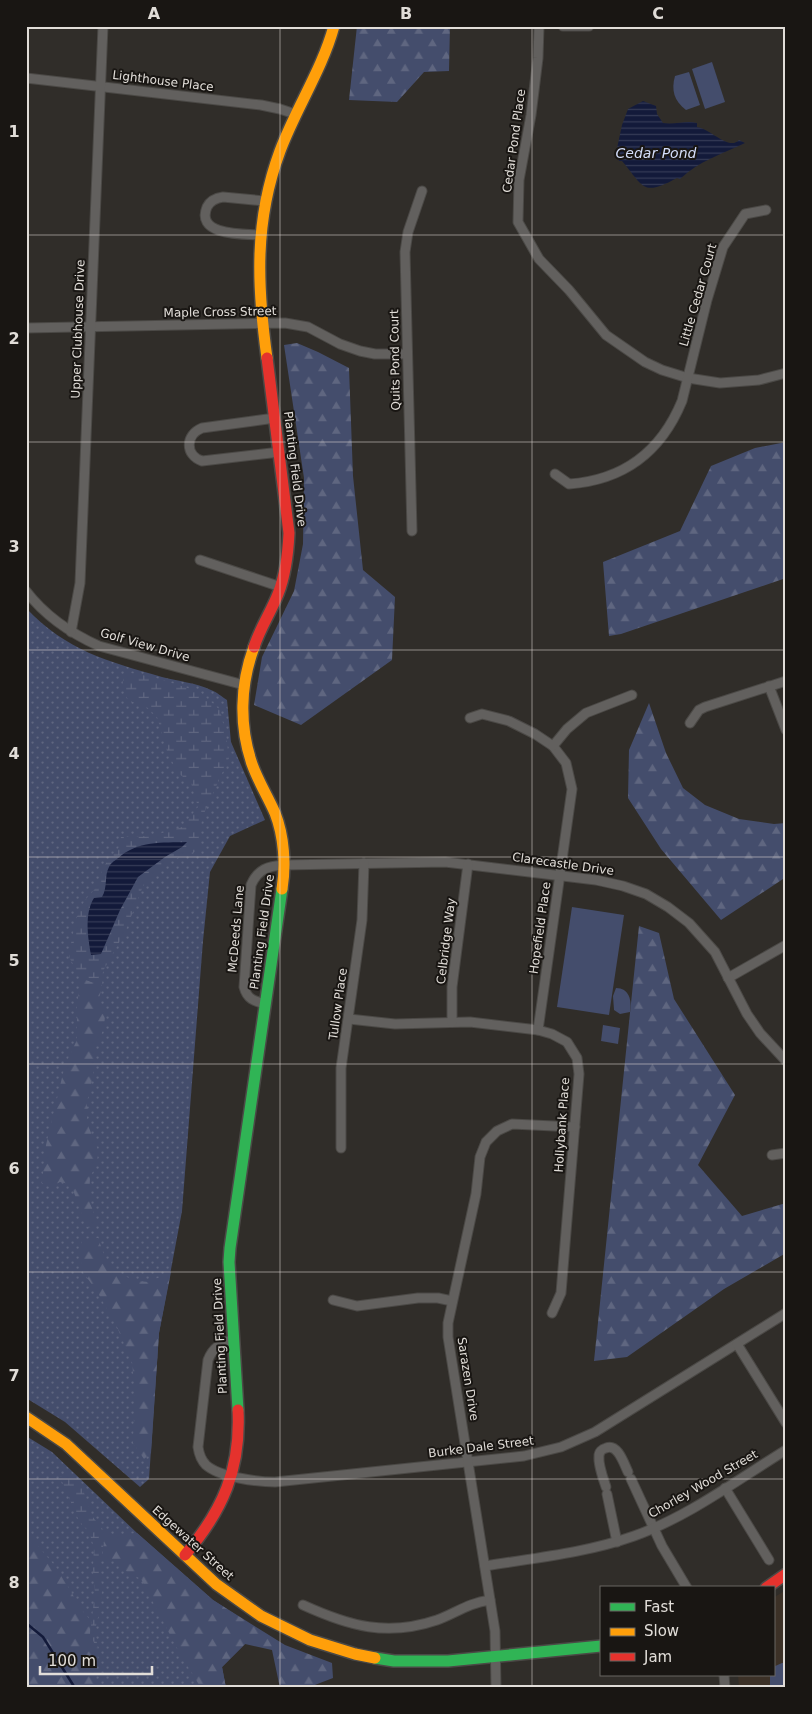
<svg xmlns="http://www.w3.org/2000/svg" width="812" height="1714" font-family="'DejaVu Sans',sans-serif">
<style>
.built{fill:#3c3127}
.grass{fill:url(#grass-dots)}
.forest{fill:url(#forest-firs)}
.wetland{fill:url(#wetland-marsh)}
.green{fill:#444d6c}
.water{fill:url(#water-rules)}
.lines{fill:none;stroke-linecap:round;stroke-linejoin:round}
.stream{stroke:#131a3a;stroke-width:2.5}
.street-casing{stroke:#4b4946;stroke-width:11}
.fast-casing{stroke:#4b4946;stroke-width:14}
.slow-casing{stroke:#4b4946;stroke-width:14}
.jam-casing{stroke:#4b4946;stroke-width:14}
.street{stroke:#62605e;stroke-width:9}
.fast{stroke:#30b455;stroke-width:11}
.slow{stroke:#ff9f0a;stroke-width:11}
.jam{stroke:#e5322d;stroke-width:11}
.grid{fill:none;stroke:#e1ddd8;stroke-width:1;stroke-opacity:0.55}
.labels{text-anchor:middle;dominant-baseline:central;stroke-width:4;stroke-linejoin:round;paint-order:stroke}
.street-label{font-size:12px;fill:#e1ddd8;stroke:#191613}
.water-label{font-size:14px;font-style:italic;fill:#d4defa;stroke:#191613}
.neatline{fill:none;stroke:#e1ddd8;stroke-width:2}
.grid-label{font-size:16px;text-anchor:middle;font-weight:bold;fill:#e1ddd8}
</style>
<defs>
<pattern id="grass-dots" width="8" height="8" patternUnits="userSpaceOnUse" patternTransform="scale(1.25)"><rect width="8" height="8" fill="#444d6c"/><path d="M2 2h.1M6 6h.1" fill="none" stroke="#5f6680" stroke-width="1.8" stroke-linecap="round"/></pattern>
<pattern id="forest-firs" width="22" height="20" patternUnits="userSpaceOnUse" patternTransform="scale(1.25)"><rect width="22" height="20" fill="#444d6c"/><path d="M5 1l3.5 6h-7zM16 11l3.5 6h-7z" fill="#5f6680"/></pattern>
<pattern id="wetland-marsh" width="20" height="14" patternUnits="userSpaceOnUse" patternTransform="scale(1.25)"><rect width="20" height="14" fill="#444d6c"/><path d="M1 5h8M5 5V1M11 12h8M15 12V8" fill="none" stroke="#5f6680"/></pattern>
<pattern id="water-rules" width="6" height="5" patternUnits="userSpaceOnUse" patternTransform="scale(1.25)"><rect width="6" height="5" fill="#131a3a"/><path d="M0 2.5h6" fill="none" stroke="#353b56"/></pattern>
</defs>
<rect width="100%" height="100%" fill="#302d29"/>
<polygon class="built" points="786,1590 786,1688 739,1688 738,1675 773,1675 773,1598"/>
<g class="grass">
<path d="M26,608C67,651 107,661 162,677C178,681 196,683 211,690C217,692 222,697 227,700L231,742L265,820L230,836L210,872L203,941L182,1211L159,1333L149,1479L140,1487L65,1422L26,1398Z"/>
<polygon points="26,1436 52,1452 137,1533 213,1600 259,1630 222,1667 226,1688 26,1688"/>
</g>
<g class="forest">
<polygon points="357,26 450,26 449,71 424,72 397,102 349,100"/>
<polygon points="297,343 318,352 349,368 353,476 363,570 395,597 392,660 301,725 254,705 262,657 294,591 303,544 304,478 284,345"/>
<polygon points="786,442 786,578 621,634 609,636 603,562 680,531 711,466 755,448"/>
<polygon points="649,703 666,753 683,788 705,805 739,819 774,824 786,823 786,877 721,920 661,849 628,798 629,750"/>
<polygon points="639,926 659,933 674,999 735,1095 698,1165 742,1216 786,1203 786,1253 724,1289 627,1357 594,1361"/>
<polygon points="81,978 102,986 99,999 105,1015 104,1028 96,1046 93,1076 87,1102 87,1123 98,1150 97,1164 90,1177 89,1200 96,1219 93,1229 86,1226 73,1190 69,1184 60,1182 50,1187 42,1183 46,1145 65,1065 77,1040 77,1005"/>
<polygon points="98,1238 107,1263 120,1274 136,1281 149,1282 171,1272 159,1333 151,1453 144,1459 133,1443 135,1392 132,1362 117,1327 98,1293 83,1272 80,1257 82,1239"/>
<polygon points="105,1532 118,1535 137,1533 213,1600 285,1645 332,1663 333,1678 307,1688 280,1688 272,1650 245,1644 222,1667 226,1688 201,1688 179,1652 141,1579 127,1572 116,1559 102,1559"/>
<polygon points="26,1540 33,1540 59,1571 81,1609 91,1621 90,1634 98,1651 96,1680 101,1688 26,1688"/>
</g>
<g class="wetland">
<polygon points="125,672 153,677 200,692 220,710 226,736 229,758 205,811 199,830 199,851 186,854 163,865 143,886 125,932 103,971 102,986 81,978 69,957 75,922 80,909 85,900 95,889 104,866 119,847 121,837 152,836 182,827 198,807 191,783 178,773 167,751 157,717 148,708 128,700 122,686"/>
<polygon points="68,1475 82,1487 92,1516 105,1532 100,1570 102,1590 100,1609 95,1630 98,1651 90,1634 95,1593 93,1569 94,1547 89,1532 80,1523 60,1477"/>
</g>
<g class="green">
<polygon points="712,62 725,102 705,109 692,69"/>
<path d="M689,72L700,105L686,110C674,101 671,90 675,76Z"/>
<polygon points="572,907 624,915 609,1015 557,1007"/>
<path d="M616,988C629,988 632,1000 630,1012L620,1014L614,1010L613,996Z"/>
<polygon points="603,1025 620,1028 618,1044 601,1041"/>
<polygon points="782,1663 786,1663 786,1688 770,1688 770,1675 773,1675 773,1667"/>
</g>
<g class="water">
<path d="M643,101L656,106L657,114L663,123C675,125 686,120 697,123V127C711,129 729,151 739,140L745,143C722,154 699,161 680,179L677,178C642,197 644,187 622,161H619L616,153L622,125L628,109Z"/>
<path d="M187,842L182,847L165,857L138,877L120,910L101,954L91,955C88,937 84,914 94,898L102,897C108,887 104,876 109,867C110,864 114,861 117,859C138,840 162,843 187,842Z"/>
</g>
<g class="lines">
<polyline class="stream" points="26,1623 43,1637 75,1688"/>
<g class="street-casing">
<g id="street">
<polyline points="539,26 538,58 531,115 519,180 518,222 539,259 569,290 606,335 645,362 662,370 688,378 720,383 759,380 786,373"/>
<polyline points="563,26 589,26"/>
<polyline points="26,78 261,105 280,109 295,114"/>
<path d="M260,235C244,234 195,236 207,207C210,201 216,198 223,197L265,201"/>
<polyline points="26,328 285,323 308,327 340,344 360,351 375,354 407,354"/>
<path d="M275,418L202,428C185,435 185,455 202,461L280,452"/>
<path d="M555,474L569,484C624,480 661,452 682,401L707,300L723,247L745,214L766,210"/>
<polyline points="412,531 405,252 408,232 422,191"/>
<polyline points="200,560 281,587"/>
<path d="M26,591C46,617 70,633 99,646L244,685"/>
<polyline points="71,632 80,583 103,26"/>
<polyline points="769,686 786,730"/>
<polyline points="470,718 482,714 509,721 535,734 553,746 566,763 572,789 538,1030"/>
<polyline points="690,723 699,710 705,707 786,681"/>
<polyline points="553,746 567,729 586,713 632,695"/>
<polyline points="728,978 786,945"/>
<path d="M265,1004C254,1001 247,999 244,987L251,885C258,869 268,866 284,865L445,862L596,880L623,886L646,894L668,907L689,923L715,952L747,1014L760,1033L786,1061"/>
<polyline points="349,1019 395,1024 470,1022 538,1030 552,1034 567,1042 577,1058 579,1074 561,1293 552,1313"/>
<polyline points="452,1022 452,987 468,864"/>
<polyline points="341,1148 341,1068 362,920 364,863"/>
<polyline points="772,1155 786,1153"/>
<polyline points="333,1300 357,1306 418,1298 438,1298 452,1301"/>
<path d="M234,1339C221,1343 213,1347 208,1360L198,1447C199,1454 201,1460 206,1465C219,1477 258,1482 275,1482L524,1456L561,1447L595,1432L786,1313"/>
<polyline points="737,1344 786,1423"/>
<polyline points="631,1479 662,1546 687,1588"/>
<path d="M606,1487C603,1478 598,1465 599,1456C599,1452 602,1449 606,1448C618,1443 624,1464 628,1472"/>
<polyline points="725,1488 769,1560"/>
<polyline points="607,1494 617,1542"/>
<path d="M485,1566C534,1558 586,1553 634,1536C688,1517 737,1480 786,1450"/>
<path d="M303,1605C349,1626 387,1637 437,1620C456,1613 468,1603 490,1600"/>
<polyline points="724,1675 725,1688"/>
<polyline points="496,1688 495,1631 448,1337 448,1323 476,1194 480,1157 486,1142 497,1131 512,1124 575,1127"/>
</g>
</g>
<g class="fast-casing">
<g id="fast">
<polyline points="238,1410 229,1262 230,1248 282,889"/>
<polyline points="375,1658 394,1661 448,1661 601,1646"/>
</g>
</g>
<g class="slow-casing">
<g id="slow">
<path d="M267,358C257,286 254,221 280,151C296,108 322,70 334,26"/>
<path d="M254,647C240,685 239,726 252,764C258,781 268,797 275,813C284,836 286,865 282,889"/>
<polyline points="26,1417 66,1444 216,1584 261,1616 310,1640 355,1654 375,1658"/>
</g>
</g>
<g class="jam-casing">
<g id="jam">
<path d="M254,647C260,628 271,612 278,594C286,574 288,554 289,533L267,358"/>
<path d="M185,1555C223,1510 241,1469 238,1410"/>
<polyline points="766,1588 786,1574"/>
</g>
</g>
<use href="#street" class="street"/>
<use href="#fast" class="fast"/>
<use href="#slow" class="slow"/>
<use href="#jam" class="jam"/>
</g>
<path class="grid" d="M280,26V1688M532,26V1688M26,235H786M26,442H786M26,650H786M26,857H786M26,1064H786M26,1272H786M26,1479H786"/>
<g class="labels">
<g class="street-label">
<text transform="translate(163 81) rotate(7)">Lighthouse Place</text>
<text transform="translate(514 141) rotate(-82)">Cedar Pond Place</text>
<text transform="translate(698 295) rotate(-74)">Little Cedar Court</text>
<text transform="translate(220 312) rotate(-1)">Maple Cross Street</text>
<text transform="translate(78 329) rotate(-88)">Upper Clubhouse Drive</text>
<text transform="translate(395 360) rotate(-91)">Quits Pond Court</text>
<text transform="translate(295 469) rotate(83)">Planting Field Drive</text>
<text transform="translate(145 645) rotate(16)">Golf View Drive</text>
<text transform="translate(563 864) rotate(8)">Clarecastle Drive</text>
<text transform="translate(540 928) rotate(-82)">Hopefield Place</text>
<text transform="translate(236 929) rotate(-85)">McDeeds Lane</text>
<text transform="translate(262 932) rotate(-82)">Planting Field Drive</text>
<text transform="translate(446 941) rotate(-83)">Celbridge Way</text>
<text transform="translate(338 1004) rotate(-82)">Tullow Place</text>
<text transform="translate(562 1125) rotate(-86)">Hollybank Place</text>
<text transform="translate(220 1336) rotate(-93)">Planting Field Drive</text>
<text transform="translate(468 1379) rotate(81)">Sarazen Drive</text>
<text transform="translate(481 1447) rotate(-7)">Burke Dale Street</text>
<text transform="translate(703 1484) rotate(-30)">Chorley Wood Street</text>
<text transform="translate(193 1543) rotate(42)">Edgewater Street</text>
</g>
<g class="water-label">
<text x="656" y="153">Cedar Pond</text>
</g>
</g>
<rect width="812" height="1714" fill="none" stroke="#191613" stroke-width="55"/>
<rect x="600" y="1586" width="175" height="90" fill="#191613" stroke="#696662"/>
<rect x="610" y="1603" width="25" height="8" fill="#30b455" stroke="#696662"/>
<text x="644" y="1612" font-size="15" fill="#e1ddd8">Fast</text>
<rect x="610" y="1628" width="25" height="8" fill="#ff9f0a" stroke="#696662"/>
<text x="644" y="1636" font-size="15" fill="#e1ddd8">Slow</text>
<rect x="610" y="1653" width="25" height="8" fill="#e5322d" stroke="#696662"/>
<text x="644" y="1662" font-size="15" fill="#e1ddd8">Jam</text>
<path d="M40 1666v8h112v-8" fill="none" stroke="#e1ddd8" stroke-width="2.5"/>
<text x="48" y="1666" font-size="15" fill="#e1ddd8" stroke="#191613" stroke-width="4" paint-order="stroke">100 m</text>
<rect x="28" y="28" width="756" height="1658" class="neatline"/>
<g class="grid-label">
<text x="154" y="19">A</text>
<text x="406" y="19">B</text>
<text x="658" y="19">C</text>
<text x="14" y="137">1</text>
<text x="14" y="344">2</text>
<text x="14" y="552">3</text>
<text x="14" y="759">4</text>
<text x="14" y="966">5</text>
<text x="14" y="1174">6</text>
<text x="14" y="1381">7</text>
<text x="14" y="1588">8</text>
</g>
</svg>
